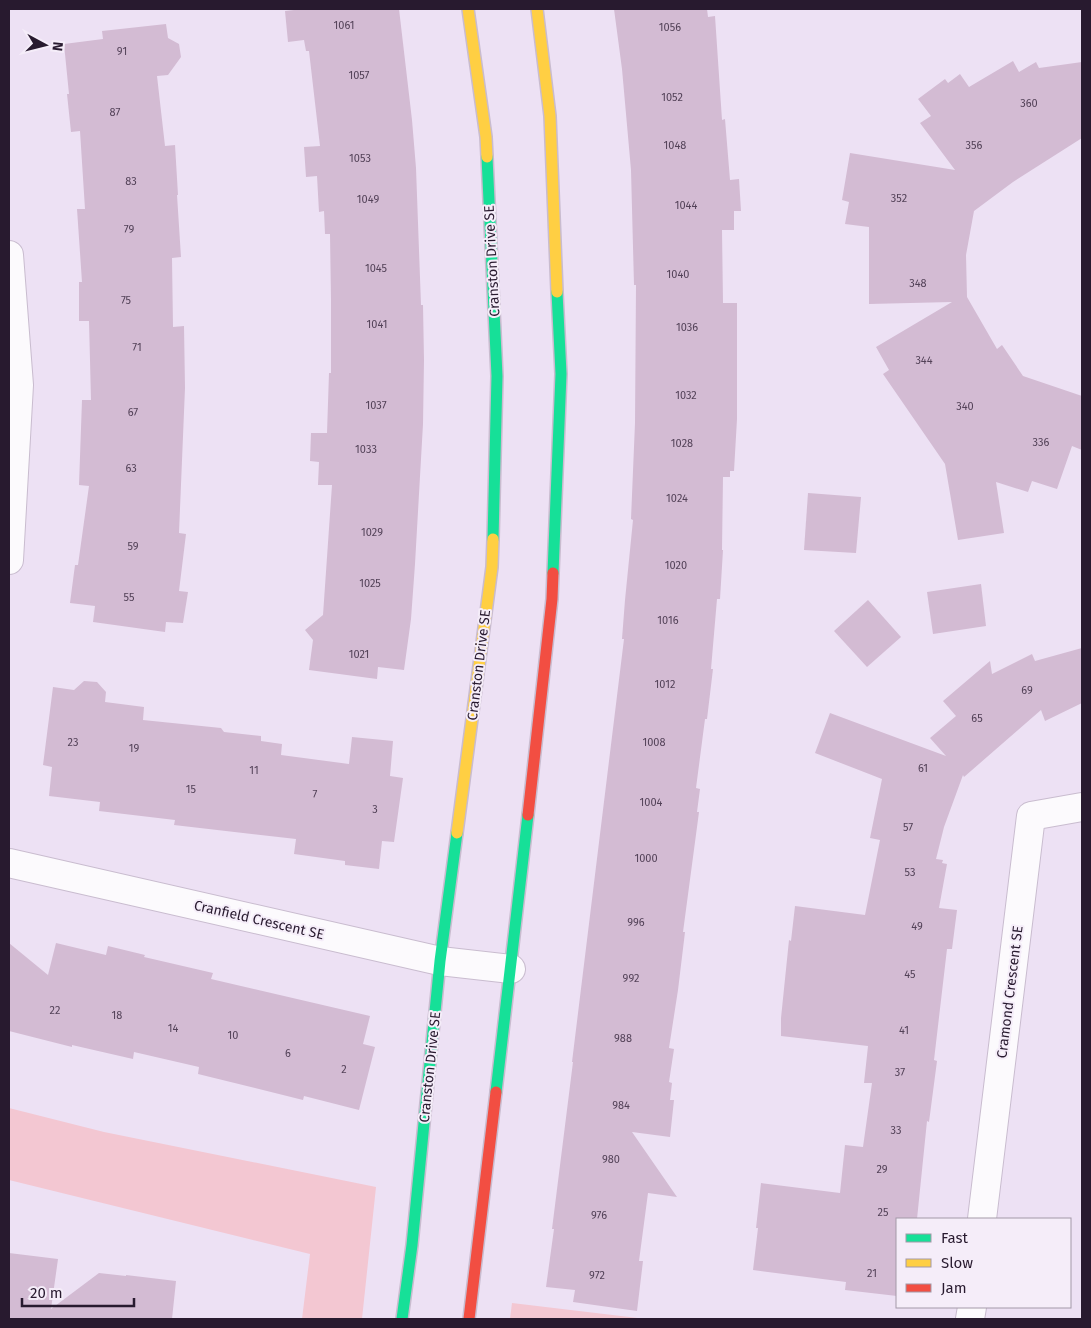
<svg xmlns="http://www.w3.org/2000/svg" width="1091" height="1328" font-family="'Fira Sans',sans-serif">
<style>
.green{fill:#f3c7d2}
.building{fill:#d3bbd3}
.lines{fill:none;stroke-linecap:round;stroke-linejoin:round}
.street-casing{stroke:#c9bccf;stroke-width:30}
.fast-casing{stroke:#c9bccf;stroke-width:14}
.slow-casing{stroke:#c9bccf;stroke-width:14}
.jam-casing{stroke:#c9bccf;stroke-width:14}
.street{stroke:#fcfafd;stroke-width:28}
.fast{stroke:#16e098;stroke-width:11}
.slow{stroke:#ffcf43;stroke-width:11}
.jam{stroke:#f24e42;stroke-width:11}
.labels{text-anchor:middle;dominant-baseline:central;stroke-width:4;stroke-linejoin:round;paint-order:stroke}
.number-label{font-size:11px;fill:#534258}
.street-label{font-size:14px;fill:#281a2f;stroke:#f5edf9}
</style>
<rect width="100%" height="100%" fill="#ede1f4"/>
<g class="green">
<polygon points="9,1108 104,1132 376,1187 362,1319 302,1319 310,1254 9,1180"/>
<polygon points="512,1303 646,1319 510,1319"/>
</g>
<g class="building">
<polygon points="303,9 399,9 412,120 416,168 421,305 423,305 424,360 423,424 415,564 411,619 404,670 378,667 377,679 309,670 313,640 305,630 323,615 332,485 318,485 319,462 310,461 311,433 327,433 329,373 331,373 331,299 330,234 325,234 324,211 319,212 317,176 306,177 304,147 320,146 309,51 306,51 304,40 288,42 285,11"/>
<polygon points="614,9 707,9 708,17 715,16 722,120 725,119 730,180 739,179 741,211 734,211 734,230 722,230 723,303 737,303 737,419 734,471 730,471 730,477 723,477 722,550 723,550 720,599 717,599 711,669 713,669 707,719 705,719 696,788 700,789 697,812 699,812 683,932 685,932 678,990 669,1048 674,1049 669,1082 672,1083 670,1100 674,1100 670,1137 632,1132 677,1197 648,1193 639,1261 643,1261 637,1311 573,1302 575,1290 546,1287 554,1229 552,1229 573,1062 572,1062 624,639 622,639 625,600 633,520 631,519 635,423 636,285 634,285 631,170 622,69"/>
<polygon points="166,24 168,38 179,44 181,57 168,75 157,76 165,146 175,145 178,195 177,195 181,257 172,258 173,327 184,326 185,388 179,533 186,534 179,591 188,592 183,623 166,622 165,632 93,622 95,606 70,603 75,565 78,565 89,486 79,485 82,400 91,400 89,321 79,321 79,282 82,282 77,209 85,209 80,131 71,132 67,94 69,94 64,44 103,39 102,31"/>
<polygon points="1013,61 1019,72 1036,62 1039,68 1082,62 1082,138 1013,182 974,211 966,255 967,297 997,349 1002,345 1023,376 1082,396 1082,450 1072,446 1057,489 1032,481 1028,492 996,482 1004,533 958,540 945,464 883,374 889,370 876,347 952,302 869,304 869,227 845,224 849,202 842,200 850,153 955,170 920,123 931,116 918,99 945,79 948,83 960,74 969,87"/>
<polygon points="808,493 861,497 856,553 804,550"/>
<polygon points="981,584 986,626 933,634 927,592"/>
<polygon points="868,600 901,637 867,667 834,631"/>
<polygon points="1082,648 1082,703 1045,721 1041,710 964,777 963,775 944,827 936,859 943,860 942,863 947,864 939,908 957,910 952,949 947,949 934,1060 937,1061 929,1122 927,1121 917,1219 897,1219 897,1296 845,1290 846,1282 753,1270 758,1228 756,1228 761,1183 840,1193 845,1145 863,1147 872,1083 864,1083 868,1046 781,1036 781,1018 789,940 791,941 795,906 865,915 880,840 870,838 882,779 815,753 830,713 946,756 930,738 956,716 943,701 990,661 992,674 1032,654 1035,661"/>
<polygon points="84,681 97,682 106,692 105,702 144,707 143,720 221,728 224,732 261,736 261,741 282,744 281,755 349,764 352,737 393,741 390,776 403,778 394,842 382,841 379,869 345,865 345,861 294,854 296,839 174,825 175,820 99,811 100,802 49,796 52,767 43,765 53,687 74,690"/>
<polygon points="9,943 48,975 56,943 106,955 108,946 145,955 144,957 213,973 211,979 370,1016 363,1044 375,1047 359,1110 304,1096 303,1100 198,1074 199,1067 134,1052 133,1059 72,1045 72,1047 9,1031"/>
<polygon points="9,1253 58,1259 51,1309 99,1273 126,1276 126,1275 176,1281 172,1319 9,1319"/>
</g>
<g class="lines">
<g class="street-casing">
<g id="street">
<polyline points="9,255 19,385 9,560"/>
<polyline points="9,863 440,961 511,969"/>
<polyline points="982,1219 1031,816 1082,807"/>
<polyline points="970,1319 972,1307"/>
</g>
</g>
<g class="fast-casing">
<g id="fast">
<polyline points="487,157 497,376 493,539"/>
<polyline points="553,573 561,374 557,292"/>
<polyline points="496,1092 528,815"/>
<polyline points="402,1319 412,1245 440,961 457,833"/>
</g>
</g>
<g class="slow-casing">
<g id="slow">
<polyline points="468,9 486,137 487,157"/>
<polyline points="537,9 550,116 557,292"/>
<polyline points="457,833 492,567 493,539"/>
</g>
</g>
<g class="jam-casing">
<g id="jam">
<polyline points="528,815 552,599 553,573"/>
<polyline points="469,1319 496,1092"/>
</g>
</g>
<use href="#street" class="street"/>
<use href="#fast" class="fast"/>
<use href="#slow" class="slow"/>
<use href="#jam" class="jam"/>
</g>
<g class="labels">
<g class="number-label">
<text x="344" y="25">1061</text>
<text x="670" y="27">1056</text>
<text x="122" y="51">91</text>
<text x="359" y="75">1057</text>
<text x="672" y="97">1052</text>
<text x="1029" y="103">360</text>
<text x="115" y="112">87</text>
<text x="675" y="145">1048</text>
<text x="974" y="145">356</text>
<text x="360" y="158">1053</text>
<text x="131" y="181">83</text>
<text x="899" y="198">352</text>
<text x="368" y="199">1049</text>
<text x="686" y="205">1044</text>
<text x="129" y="229">79</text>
<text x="376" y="268">1045</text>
<text x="678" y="274">1040</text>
<text x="918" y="283">348</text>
<text x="126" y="300">75</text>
<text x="377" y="324">1041</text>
<text x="687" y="327">1036</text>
<text x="137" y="347">71</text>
<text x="924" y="360">344</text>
<text x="686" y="395">1032</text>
<text x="376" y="405">1037</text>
<text x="965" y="406">340</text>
<text x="133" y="412">67</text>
<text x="1041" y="442">336</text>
<text x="682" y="443">1028</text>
<text x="366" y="449">1033</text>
<text x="131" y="468">63</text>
<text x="677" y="498">1024</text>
<text x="372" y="532">1029</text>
<text x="133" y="546">59</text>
<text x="676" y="565">1020</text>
<text x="370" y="583">1025</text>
<text x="129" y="597">55</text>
<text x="668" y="620">1016</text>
<text x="359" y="654">1021</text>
<text x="665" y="684">1012</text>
<text x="1027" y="690">69</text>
<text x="977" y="718">65</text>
<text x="73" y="742">23</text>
<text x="654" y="742">1008</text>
<text x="134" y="748">19</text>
<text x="923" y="768">61</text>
<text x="254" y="770">11</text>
<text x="191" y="789">15</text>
<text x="315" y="794">7</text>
<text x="651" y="802">1004</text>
<text x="375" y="809">3</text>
<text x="908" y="827">57</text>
<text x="646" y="858">1000</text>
<text x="910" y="872">53</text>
<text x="636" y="922">996</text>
<text x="917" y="926">49</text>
<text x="910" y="974">45</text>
<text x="631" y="978">992</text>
<text x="55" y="1010">22</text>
<text x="117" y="1015">18</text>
<text x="173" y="1028">14</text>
<text x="904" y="1030">41</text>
<text x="233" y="1035">10</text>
<text x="623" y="1038">988</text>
<text x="288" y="1053">6</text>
<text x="344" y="1069">2</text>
<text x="900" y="1072">37</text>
<text x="621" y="1105">984</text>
<text x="896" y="1130">33</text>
<text x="611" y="1159">980</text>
<text x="882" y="1169">29</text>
<text x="883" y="1212">25</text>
<text x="599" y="1215">976</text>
<text x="872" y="1273">21</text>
<text x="597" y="1275">972</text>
</g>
<g class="street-label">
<text transform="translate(492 261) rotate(-93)">Cranston Drive SE</text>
<text transform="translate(479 665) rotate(-83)">Cranston Drive SE</text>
<text transform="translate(259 920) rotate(13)">Cranfield Crescent SE</text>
<text transform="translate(1010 992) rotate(-83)">Cramond Crescent SE</text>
<text transform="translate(430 1067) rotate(-84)">Cranston Drive SE</text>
</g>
</g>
<rect width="1091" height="1328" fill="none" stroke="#281a2f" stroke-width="20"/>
<rect x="896" y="1218" width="175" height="90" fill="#f5edf9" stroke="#a399a8"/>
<rect x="906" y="1234" width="25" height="8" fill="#16e098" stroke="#a399a8"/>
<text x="941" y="1243" font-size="15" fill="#281a2f">Fast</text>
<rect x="906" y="1259" width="25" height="8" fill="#ffcf43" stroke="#a399a8"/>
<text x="941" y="1268" font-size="15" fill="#281a2f">Slow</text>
<rect x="906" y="1284" width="25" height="8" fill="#f24e42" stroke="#a399a8"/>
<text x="941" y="1293" font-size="15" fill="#281a2f">Jam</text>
<g transform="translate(45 45) rotate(97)" stroke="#f5edf9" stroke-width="4" paint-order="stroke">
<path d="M0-4L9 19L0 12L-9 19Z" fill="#281a2f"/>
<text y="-8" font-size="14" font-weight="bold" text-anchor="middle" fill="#281a2f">N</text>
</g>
<path d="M22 1298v8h112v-8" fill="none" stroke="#281a2f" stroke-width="2.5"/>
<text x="30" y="1298" font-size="15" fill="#281a2f" stroke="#f5edf9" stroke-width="4" paint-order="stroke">20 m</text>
</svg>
